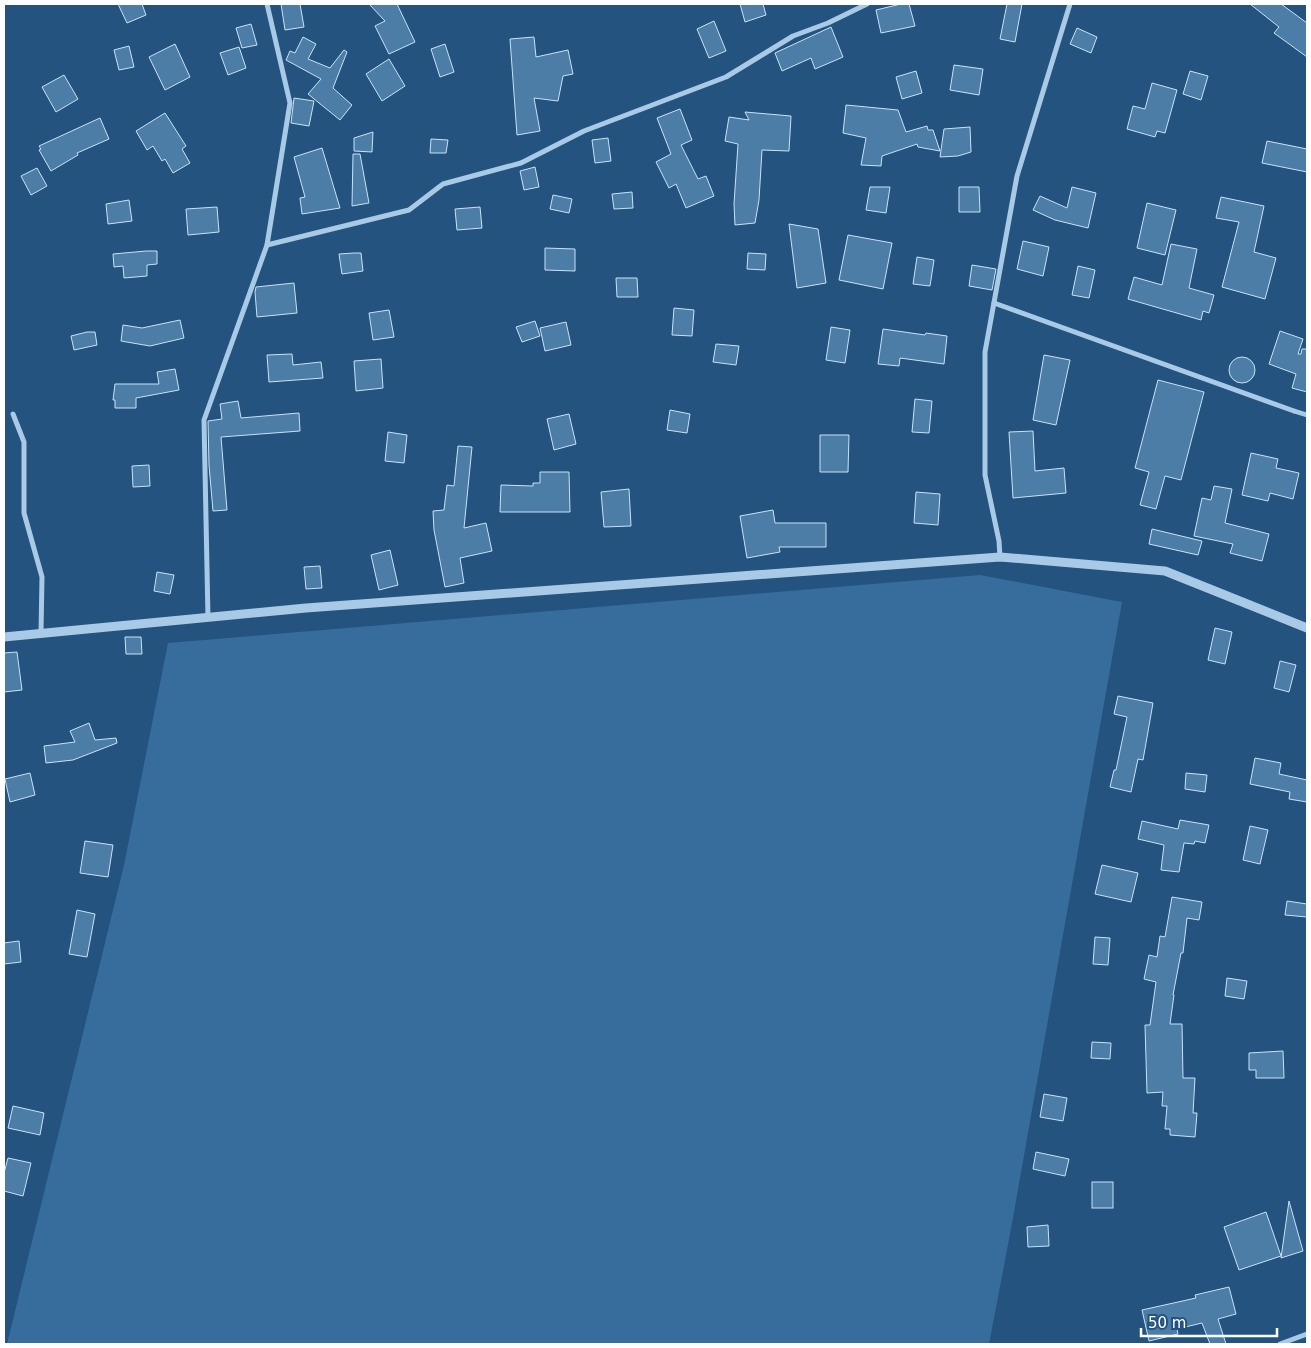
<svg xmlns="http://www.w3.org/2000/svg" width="1311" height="1348" font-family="'DejaVu Sans',sans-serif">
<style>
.green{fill:#366d9c}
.building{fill:#4b7da7;stroke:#cbe2f5}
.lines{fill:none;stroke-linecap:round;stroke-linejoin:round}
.pedestrian{stroke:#a8cae6;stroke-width:4.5}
.minor{stroke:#a8cae6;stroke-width:5}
.tertiary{stroke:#a8cae6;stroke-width:9}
</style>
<rect width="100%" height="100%" fill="#23537e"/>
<polygon class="green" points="980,575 1122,602 1011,1229 989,1344 7,1344 124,865 168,643"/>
<g class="building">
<polygon points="118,4 142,4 146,15 127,23"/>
<polygon points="281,4 300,4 304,27 285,30"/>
<polygon points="369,4 397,4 415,42 389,54 375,26 385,21"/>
<polygon points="740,4 763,4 766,15 745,22"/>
<polygon points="901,4 909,4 915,26 881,33 876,10"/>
<polygon points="1007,4 1022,4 1015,42 1000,39"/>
<polygon points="1250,4 1281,4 1307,23 1307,57 1274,33 1279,27"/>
<polygon points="714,21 726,51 709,58 697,29"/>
<polygon points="251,24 257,45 242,48 236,28"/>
<polygon points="831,27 843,57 815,69 811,58 782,71 775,53"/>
<polygon points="1077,28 1097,37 1091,53 1070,44"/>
<polygon points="303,37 316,44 308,59 330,68 344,50 347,52 333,88 352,105 340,120 308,94 321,79 286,60 290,51 295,53"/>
<polygon points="534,37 536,57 568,50 573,74 563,76 558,101 534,98 540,131 517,135 510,39"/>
<polygon points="175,44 190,77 165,90 149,57"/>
<polygon points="445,44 454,72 440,77 431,49"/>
<polygon points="129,46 134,67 119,70 114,50"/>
<polygon points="239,47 246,68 228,75 220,53"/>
<polygon points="389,59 405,86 382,101 366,74"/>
<polygon points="954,65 983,69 979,95 950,90"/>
<polygon points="916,71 922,93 902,99 896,77"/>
<polygon points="1190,71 1208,76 1201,100 1183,94"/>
<polygon points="64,75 78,99 56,112 42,87"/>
<polygon points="1152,83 1177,90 1165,133 1157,131 1155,137 1127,129 1133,106 1145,109"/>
<polygon points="294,98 314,101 309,126 291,123"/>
<polygon points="846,105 898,110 906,132 927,126 928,130 933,130 940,151 918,147 917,144 882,156 881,166 861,165 866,138 843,133"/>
<polygon points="680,109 692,140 681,145 698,179 706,176 714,196 686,208 676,184 669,188 656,162 671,154 657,118"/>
<polygon points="745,112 791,116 789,151 762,150 759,200 755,223 735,225 734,204 738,144 725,141 729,117 749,120"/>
<polygon points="165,113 186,146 182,149 190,163 173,173 165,159 162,161 153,146 147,150 136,131"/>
<polygon points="100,118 109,139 77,153 78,155 51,171 39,150 41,149 39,146"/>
<polygon points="970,127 971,152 958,156 940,157 944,129"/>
<polygon points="373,132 372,152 354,151 354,138"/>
<polygon points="608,138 611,161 595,163 592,140"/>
<polygon points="431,139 448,140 446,153 430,153"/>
<polygon points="1267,141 1307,149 1307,172 1262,163"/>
<polygon points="322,148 340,208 302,214 300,198 305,197 294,157"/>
<polygon points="353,154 360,154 369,203 352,206"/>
<polygon points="535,167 539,187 524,190 520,171"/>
<polygon points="37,168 47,186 31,195 21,176"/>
<polygon points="870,187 890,187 886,213 866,210"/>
<polygon points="959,187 979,187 980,212 959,212"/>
<polygon points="1072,187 1096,193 1088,228 1055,220 1033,210 1040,196 1067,208"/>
<polygon points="632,192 633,208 614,209 612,194"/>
<polygon points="553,195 572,199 569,213 550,209"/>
<polygon points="1221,197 1264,206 1254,252 1276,258 1265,299 1222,287 1239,222 1216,218"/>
<polygon points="129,200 132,221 108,224 106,204"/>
<polygon points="1147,203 1176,210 1165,255 1137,248"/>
<polygon points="217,207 219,232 188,235 186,209"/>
<polygon points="480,207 482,228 457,230 455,209"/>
<polygon points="789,224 818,229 826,283 797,288"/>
<polygon points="848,235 892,243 883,289 839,280"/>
<polygon points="1023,241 1049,247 1043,276 1017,269"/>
<polygon points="1171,244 1197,249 1189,288 1214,295 1209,313 1203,311 1201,320 1128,299 1134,277 1162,285"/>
<polygon points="545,248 575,249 575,271 545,270"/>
<polygon points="146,251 157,251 157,264 147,265 147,276 124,278 123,266 114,267 113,254"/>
<polygon points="354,253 361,253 363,271 342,274 339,254"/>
<polygon points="748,253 766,254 765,270 747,269"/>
<polygon points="917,257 934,260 930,286 913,284"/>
<polygon points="972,265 996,269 992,290 969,286"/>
<polygon points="1078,266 1095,270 1089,298 1072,295"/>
<polygon points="616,278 637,278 638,297 617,297"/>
<polygon points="294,283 297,313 257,317 255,292 256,287"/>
<polygon points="674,308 694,310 692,336 672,335"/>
<polygon points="389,310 394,337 373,340 369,313"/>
<polygon points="180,320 184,338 150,346 121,341 123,325 142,328"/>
<polygon points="535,321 540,336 522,342 516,327"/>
<polygon points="566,322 571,345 545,351 540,328"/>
<polygon points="831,327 850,330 845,363 826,360"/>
<polygon points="883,329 925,335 926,333 947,336 944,364 900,358 899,366 878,364"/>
<polygon points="1280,331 1303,339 1298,354 1301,354 1302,349 1307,349 1307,392 1292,388 1296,374 1269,364"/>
<polygon points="87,332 95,332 97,345 74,350 71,336"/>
<polygon points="716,344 739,346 736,365 713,362"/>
<polygon points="292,354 293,365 321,362 323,378 269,382 267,355"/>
<polygon points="1044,355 1070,360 1056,425 1033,420"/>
<circle cx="1242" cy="370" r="13"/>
<polygon points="381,359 383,388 356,391 354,361"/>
<polygon points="175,369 179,390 136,398 136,408 115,408 115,400 113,400 115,384 159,384 157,372"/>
<polygon points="1158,380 1204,392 1181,480 1165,476 1156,509 1140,505 1149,472 1135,468"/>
<polygon points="915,399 932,401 929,433 912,432"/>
<polygon points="238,401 241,418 299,413 300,431 221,437 227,510 213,511 209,465 208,421 222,419 220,404"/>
<polygon points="670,410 690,414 687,433 667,430"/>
<polygon points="569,414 576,444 554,450 547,419"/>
<polygon points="1033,431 1035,471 1064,468 1066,493 1013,498 1009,432"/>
<polygon points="388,432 407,435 404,463 385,461"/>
<polygon points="820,435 849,435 848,472 820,472"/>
<polygon points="458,446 472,447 464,528 486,523 492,551 460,558 464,583 445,587 434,530 433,511 444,510 447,485 454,486"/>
<polygon points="1251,453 1278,459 1276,468 1299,473 1293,499 1270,493 1268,501 1242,495"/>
<polygon points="149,465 150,486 133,487 132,466"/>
<polygon points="540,472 569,472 570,512 500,512 501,485 533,486 533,483 540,483"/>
<polygon points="1214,486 1232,489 1225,523 1269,534 1262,561 1230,553 1233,544 1194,536 1202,498 1211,500"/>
<polygon points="629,489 631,526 604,527 601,492"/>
<polygon points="916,492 940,494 938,525 914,523"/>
<polygon points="773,510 775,523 826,523 826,547 779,547 780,552 747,558 740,516"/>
<polygon points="1152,529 1202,541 1198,555 1149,544"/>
<polygon points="390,550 398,585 379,590 371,555"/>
<polygon points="320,566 322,588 306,589 304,567"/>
<polygon points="157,572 174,575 170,594 154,591"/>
<polygon points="1215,628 1232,632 1225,664 1208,660"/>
<polygon points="125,637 141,637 142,654 126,654"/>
<polygon points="17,652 22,690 4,692 4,653"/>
<polygon points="1280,661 1296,665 1289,692 1274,688"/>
<polygon points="1118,696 1153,703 1143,760 1138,759 1131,792 1110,787 1114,770 1116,770 1127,717 1114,714"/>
<polygon points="89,723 95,740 116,738 117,743 73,760 46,763 44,746 75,742 70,731"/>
<polygon points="1255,758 1281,763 1279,774 1307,780 1307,802 1289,799 1290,792 1250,784"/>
<polygon points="30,773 35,795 10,802 5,779"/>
<polygon points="1186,773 1207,775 1205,792 1185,789"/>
<polygon points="1180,820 1209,825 1205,843 1195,841 1194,844 1184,843 1179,872 1161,870 1164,845 1138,839 1142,821 1178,829"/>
<polygon points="1250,826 1268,830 1260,864 1243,860"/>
<polygon points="85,841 113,845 108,877 80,873"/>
<polygon points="1102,865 1138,873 1131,902 1095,894"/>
<polygon points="1172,897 1202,902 1199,920 1187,918 1183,953 1181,953 1173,995 1174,995 1170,1024 1182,1024 1183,1078 1195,1078 1193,1113 1197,1113 1195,1137 1170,1135 1170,1129 1165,1129 1167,1106 1162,1106 1163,1092 1147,1093 1145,1025 1150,1025 1156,982 1144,979 1149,955 1157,957 1160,936 1165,937"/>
<polygon points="1287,901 1307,904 1307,917 1285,915"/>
<polygon points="77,910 95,914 87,957 69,954"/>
<polygon points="1095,937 1110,938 1108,965 1093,964"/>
<polygon points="19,941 21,962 4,964 4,943"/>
<polygon points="1227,978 1247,981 1244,999 1225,996"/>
<polygon points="1092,1042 1111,1043 1110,1059 1091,1058"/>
<polygon points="1283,1051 1284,1078 1256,1078 1256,1070 1249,1070 1249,1053"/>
<polygon points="1044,1094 1067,1098 1063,1121 1040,1117"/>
<polygon points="13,1106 44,1113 40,1135 8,1128"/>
<polygon points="1036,1152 1069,1159 1065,1176 1033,1169"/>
<polygon points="8,1158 31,1163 23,1196 4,1191 4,1173"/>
<rect x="1092" y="1182" width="21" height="26"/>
<polygon points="1289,1201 1303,1251 1281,1258"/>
<polygon points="1266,1212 1281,1256 1239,1270 1224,1227"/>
<polygon points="1048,1225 1049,1246 1028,1247 1027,1227"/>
<polygon points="1229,1287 1236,1314 1218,1319 1226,1344 1210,1344 1202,1323 1177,1329 1178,1334 1149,1341 1142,1310 1196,1298 1195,1295"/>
</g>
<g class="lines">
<polyline class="pedestrian" points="1294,411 1307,415"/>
<g class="minor">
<polyline points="267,245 409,210 443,184 521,163 584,131 726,77 793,36 828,23 867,4"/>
<polyline points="994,303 1294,411"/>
<polyline points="13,414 24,442 24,513 42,577 41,633"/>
<polyline points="1000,557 999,541 985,475 985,352 1017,176 1070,4"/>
<polyline points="208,618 204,420 267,245 290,103 267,4"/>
<polyline points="1280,1344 1307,1334"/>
</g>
<polyline class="tertiary" points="4,637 306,608 1000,557 1165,571 1307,628"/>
</g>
<rect width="1311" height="1348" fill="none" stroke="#ffffff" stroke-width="10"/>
<path d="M1141 1328v8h136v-8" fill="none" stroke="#ffffff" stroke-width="2.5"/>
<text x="1148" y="1328" font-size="15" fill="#ffffff" stroke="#23537e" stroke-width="4" paint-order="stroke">50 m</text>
</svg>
